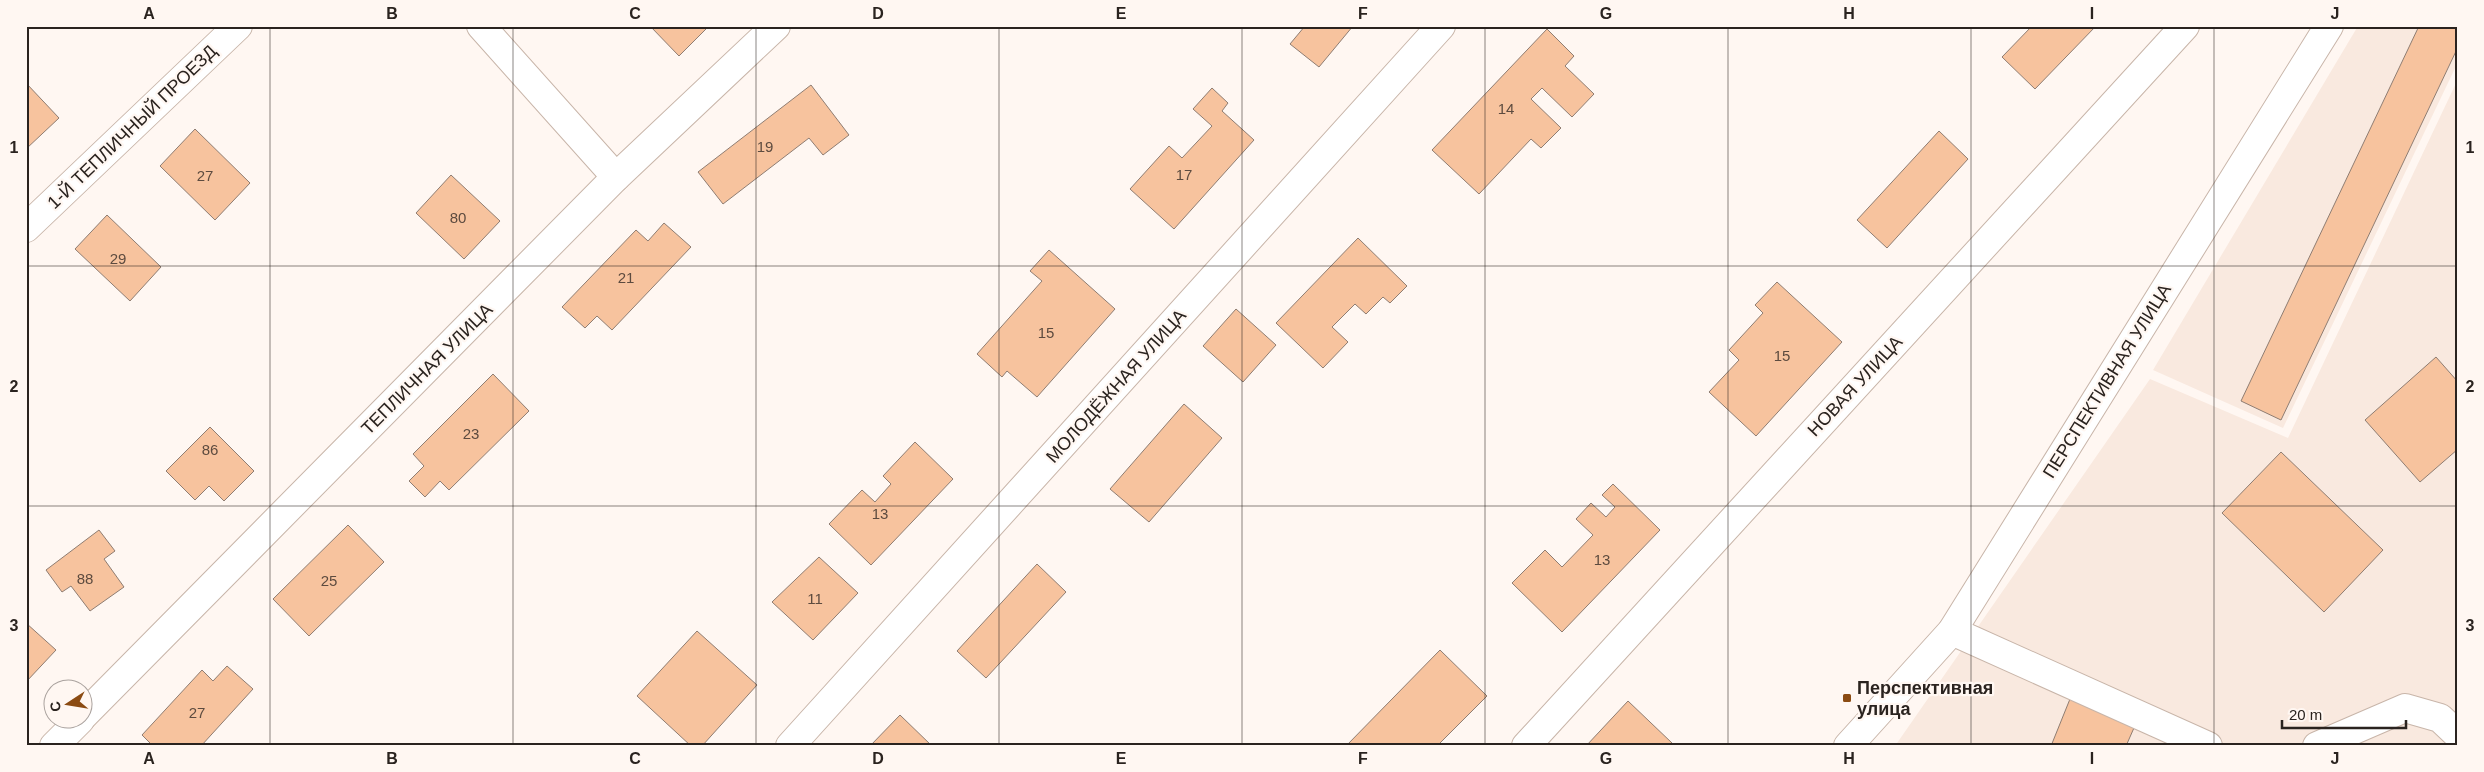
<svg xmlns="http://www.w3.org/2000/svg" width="2484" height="772" font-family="Arial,sans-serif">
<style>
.built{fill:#f9e9df}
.building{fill:#f7c39e;stroke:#8f7d72}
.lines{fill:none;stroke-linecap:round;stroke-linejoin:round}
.minor-casing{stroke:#c8b5a9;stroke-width:30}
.minor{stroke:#fff;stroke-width:28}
.grid{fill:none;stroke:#2a231f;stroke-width:1;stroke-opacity:0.55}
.poi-dot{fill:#8b4b12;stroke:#fff7f2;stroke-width:2}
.labels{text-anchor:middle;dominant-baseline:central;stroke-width:4.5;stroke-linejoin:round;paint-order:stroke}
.number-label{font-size:15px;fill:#5d4b3f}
.street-label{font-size:18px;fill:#2a231f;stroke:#fff7f2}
.poi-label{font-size:18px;font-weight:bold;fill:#2a231f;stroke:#fff7f2;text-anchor:start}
.neatline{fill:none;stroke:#2a231f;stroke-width:2}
.grid-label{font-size:16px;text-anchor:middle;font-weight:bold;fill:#2a231f}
</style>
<rect width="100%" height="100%" fill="#fff7f2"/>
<g class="built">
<polygon points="2358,26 2458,26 2458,62 2283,428 2153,370"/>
<polygon points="2458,79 2458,746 1895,746 2150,379 2288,438"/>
</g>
<g class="building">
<polygon points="650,26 709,26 679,56"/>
<polygon points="1305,26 1353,26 1319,67 1290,44"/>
<polygon points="2032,26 2096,26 2035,89 2002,57"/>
<polygon points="2419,26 2458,26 2458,47 2281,420 2241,401"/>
<polygon points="1547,29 1574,56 1565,66 1594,94 1572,117 1542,88 1531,99 1561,128 1541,148 1531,139 1479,194 1432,150"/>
<polygon points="26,83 59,118 26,149"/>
<polygon points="811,85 849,135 823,155 809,138 723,204 698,172"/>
<polygon points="1212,88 1228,103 1222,111 1254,140 1174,229 1130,189 1169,146 1182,158 1212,126 1193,109"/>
<polygon points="195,129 250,183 215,220 160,166"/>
<polygon points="1939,131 1968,159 1887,248 1857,220"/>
<polygon points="451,175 500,221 464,259 416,213"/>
<polygon points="107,215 161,267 130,301 75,249"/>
<polygon points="664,223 691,247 612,330 597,316 585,328 562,307 636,230 648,241"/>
<polygon points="1358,238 1407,286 1390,303 1383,297 1366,314 1355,304 1332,327 1348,342 1323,368 1276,323"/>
<polygon points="1049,250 1115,309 1037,397 1007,371 1002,377 977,354 1042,281 1030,271"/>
<polygon points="1777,282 1842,342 1756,436 1709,392 1739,360 1729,350 1763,313 1755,305"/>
<polygon points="1236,309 1276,345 1243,382 1203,346"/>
<polygon points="2436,357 2458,382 2458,449 2420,482 2365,420"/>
<polygon points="493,374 529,411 449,490 440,481 425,497 409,481 424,466 413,454"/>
<polygon points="1184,404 1222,438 1149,522 1110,489"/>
<polygon points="210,427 254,471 224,501 209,486 195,500 166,471"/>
<polygon points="915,442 953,479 871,565 829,524 862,490 875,502 891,484 883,476"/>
<polygon points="2281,452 2383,550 2324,612 2222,513"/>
<polygon points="1613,484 1660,530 1562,632 1512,583 1545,550 1562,567 1593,535 1576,519 1591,503 1606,517 1615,507 1602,495"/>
<polygon points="348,525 384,562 309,636 273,599"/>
<polygon points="99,530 115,551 104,559 124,587 90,611 71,586 62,592 46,570"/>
<polygon points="819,557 858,593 813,640 772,602"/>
<polygon points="1037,564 1066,592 986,678 957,651"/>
<polygon points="26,623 56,650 26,682"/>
<polygon points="697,631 757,685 702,746 691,746 637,696"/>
<polygon points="1440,650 1487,696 1437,746 1346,746"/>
<polygon points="227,666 253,689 201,746 153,746 142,735 202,670 213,681"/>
<polygon points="2072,694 2137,721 2126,746 2051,746"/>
<polygon points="1628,701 1672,743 1669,746 1586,746"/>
<polygon points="900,715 932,746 870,746"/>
</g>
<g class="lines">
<g class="minor-casing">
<g id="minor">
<polyline points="481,26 616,177"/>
<polyline points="26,228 238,26"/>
<polyline points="1952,631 2208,746"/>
<polyline points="82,717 616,177 776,26"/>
<polyline points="54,746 80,720"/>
<polyline points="790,746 1441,26"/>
<polyline points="1526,746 2185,26"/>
<polyline points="1848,746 1952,631 2329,26"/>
<polyline points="2317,746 2405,708 2440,718 2458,735"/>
</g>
</g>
<use href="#minor" class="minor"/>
</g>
<path class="grid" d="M270,26V746M513,26V746M756,26V746M999,26V746M1242,26V746M1485,26V746M1728,26V746M1971,26V746M2214,26V746M26,266H2458M26,506H2458"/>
<rect class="poi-dot" x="1842" y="693" width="10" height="10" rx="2.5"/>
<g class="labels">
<g class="number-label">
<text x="1506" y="108">14</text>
<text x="765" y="146">19</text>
<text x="1184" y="174">17</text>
<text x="205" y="175">27</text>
<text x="458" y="217">80</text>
<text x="118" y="258">29</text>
<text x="626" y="277">21</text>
<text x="1046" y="332">15</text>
<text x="1782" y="355">15</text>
<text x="471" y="433">23</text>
<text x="210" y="449">86</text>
<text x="880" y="513">13</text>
<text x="1602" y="559">13</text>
<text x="85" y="578">88</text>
<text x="329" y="580">25</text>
<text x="815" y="598">11</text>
<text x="197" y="712">27</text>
</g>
<g class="street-label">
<text transform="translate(132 127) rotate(-44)">1-Й ТЕПЛИЧНЫЙ ПРОЕЗД</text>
<text transform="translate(427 369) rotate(-45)">ТЕПЛИЧНАЯ УЛИЦА</text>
<text transform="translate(2107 381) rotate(-58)">ПЕРСПЕКТИВНАЯ УЛИЦА</text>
<text transform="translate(1116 386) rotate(-48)">МОЛОДЁЖНАЯ УЛИЦА</text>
<text transform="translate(1855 386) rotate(-47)">НОВАЯ УЛИЦА</text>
</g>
<g class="poi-label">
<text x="1857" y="688">Перспективная<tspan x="1857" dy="21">улица</tspan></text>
</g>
</g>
<rect width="2484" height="772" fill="none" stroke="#fff7f2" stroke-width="55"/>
<g transform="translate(68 704) rotate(258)"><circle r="24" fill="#fff7f2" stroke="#aaa29e"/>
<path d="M0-4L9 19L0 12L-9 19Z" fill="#8b4b12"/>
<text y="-8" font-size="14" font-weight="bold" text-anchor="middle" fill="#2a231f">С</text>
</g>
<path d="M2282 720v8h124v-8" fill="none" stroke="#2a231f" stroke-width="2.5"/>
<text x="2289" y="720" font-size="15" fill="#2a231f" stroke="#fff7f2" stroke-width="4" paint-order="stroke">20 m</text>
<rect x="28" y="28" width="2428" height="716" class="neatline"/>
<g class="grid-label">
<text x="149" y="19">A</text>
<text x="392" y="19">B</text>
<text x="635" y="19">C</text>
<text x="878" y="19">D</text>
<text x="1121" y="19">E</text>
<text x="1363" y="19">F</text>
<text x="1606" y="19">G</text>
<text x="1849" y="19">H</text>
<text x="2092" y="19">I</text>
<text x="2335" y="19">J</text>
<text x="14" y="153">1</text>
<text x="2470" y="153">1</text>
<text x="14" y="392">2</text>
<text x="2470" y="392">2</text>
<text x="14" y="631">3</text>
<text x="2470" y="631">3</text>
<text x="149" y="764">A</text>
<text x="392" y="764">B</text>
<text x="635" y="764">C</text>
<text x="878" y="764">D</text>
<text x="1121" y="764">E</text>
<text x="1363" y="764">F</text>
<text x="1606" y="764">G</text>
<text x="1849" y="764">H</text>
<text x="2092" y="764">I</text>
<text x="2335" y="764">J</text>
</g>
</svg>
